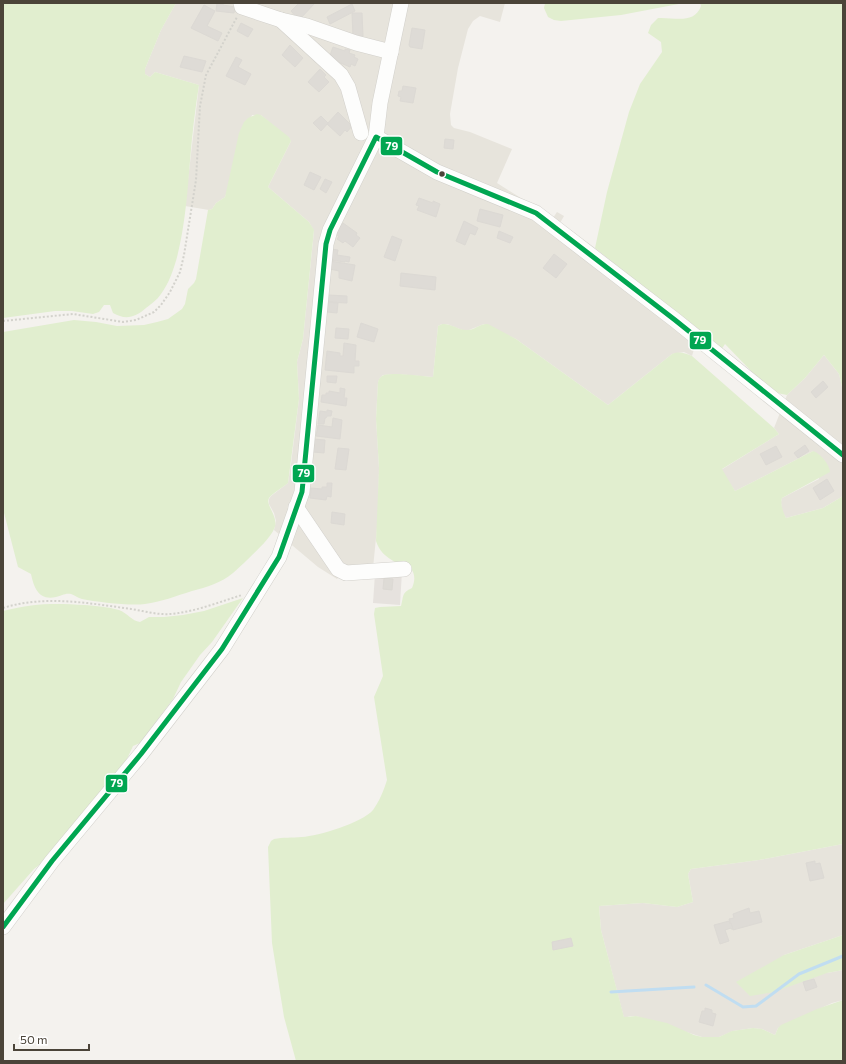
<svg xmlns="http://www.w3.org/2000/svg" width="846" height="1064" font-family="Commissioner,sans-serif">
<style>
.residential{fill:#e7e4dc}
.industrial{fill:#e6e2de}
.green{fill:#e1eecf}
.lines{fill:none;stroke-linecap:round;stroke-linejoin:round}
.stream{stroke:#c0ddf1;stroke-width:3}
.building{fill:#dedbd6;stroke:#dcd9d4}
.minor-casing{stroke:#d2d0cb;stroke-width:16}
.path{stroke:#d3d2cc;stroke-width:2;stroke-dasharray:2 2;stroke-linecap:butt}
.minor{stroke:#fdfdfc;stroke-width:15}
.bus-1-casing{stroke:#fff;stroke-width:8}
.bus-1{stroke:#00a651;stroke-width:5}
.bus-dot{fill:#4b4439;stroke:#fff;stroke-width:1.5}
.line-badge{stroke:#fff;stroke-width:1.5}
.badge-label{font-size:11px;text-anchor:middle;font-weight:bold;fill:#fff}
</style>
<rect width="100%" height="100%" fill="#f4f2ee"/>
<g class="residential">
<polygon points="176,3 505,3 500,22 480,16 473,21 468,29 458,68 450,114 451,125 454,128 470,132 512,149 497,183 553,218 557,212 564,216 560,223 595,248 699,332 692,356 684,352 672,354 608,405 516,339 484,324 469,330 462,330 447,324 442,324 438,326 433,377 396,374 383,375 380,378 378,382 376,419 379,468 378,518 373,568 346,569 337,579 318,567 274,530 276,521 274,513 269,504 269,499 271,496 288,483 291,464 299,399 297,362 303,339 314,231 309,222 268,187 291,141 261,115 252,115 225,197 216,203 212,209 209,210 185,206 199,85 155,72 150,77 145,74 145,69 161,30"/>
<polygon points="824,355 839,374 843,391 843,496 823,508 786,518 782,511 781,502 782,498 819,479 813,451 735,491 721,470 779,434 774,428 787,395 805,378"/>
<polygon points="843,844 843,935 784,955 827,973 843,970 843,1000 832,1003 778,1028 775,1035 762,1029 753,1028 733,1031 719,1037 702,1037 636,1016 630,1016 624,1018 601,930 599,906 643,903 677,907 693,902 688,874 691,869 759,860"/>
</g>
<polygon class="industrial" points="402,571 400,605 373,603 375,574"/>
<g class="green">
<path d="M3,3H176L161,30L145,69V74L150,77L155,72L199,85C195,110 192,135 190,161C187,197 183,265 161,294C157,300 151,304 146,308C135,318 125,320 113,313L110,305H104L99,312L93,314L72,311H55L3,318Z"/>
<polygon points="545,3 684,3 621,15 561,21 554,20 548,17 544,8"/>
<path d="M700,3H843V391L839,374L824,355L805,378L787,395L777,393L754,374L725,344L721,350L595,248L607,192L629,112L640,84L662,52L661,42L648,33L651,25L658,18C674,17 694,25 701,6Z"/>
<path d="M257,114L261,115L289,137L291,141L268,187L309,222L314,230L303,339L297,362L299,399L288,483C283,487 272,494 269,498C265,506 280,517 274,529C270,539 252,555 244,563C240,566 237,570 233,573C221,583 207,587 192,591C176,596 161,602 145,604C130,606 97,602 82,599C78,598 74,595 71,594C64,593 62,596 56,597C39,601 34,588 31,574L18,567L3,509V332L74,320L96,322L117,326L144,325L157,322L168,319L182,309L185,304L188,289L194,283L196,279L208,210L212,209L216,203L225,197L239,133L244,122L248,118Z"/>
<path d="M442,324C451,323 458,330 467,330C475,330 480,323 488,324L516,339L608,405L672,354C680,351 684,353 692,356L774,428L779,434L722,469L735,491L813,451C820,453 830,465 830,472L782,498C780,505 783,511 786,518L823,508L843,496V844L759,860L691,869L688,874L693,902L677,907L643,903L599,906L601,930L624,1017L636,1016L667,1023L694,1035L702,1037H719L732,1031L753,1028L762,1029L775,1035L778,1028L781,1025L817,1009L843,1000V1061H296L284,1017L272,943L268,847L271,841L274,839C283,837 292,838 302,837C318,836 362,823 373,810C379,802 384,790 387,780L374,697L383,676L374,614L375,608L380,607L401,606C404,596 401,593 412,588C416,579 415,570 407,566C403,564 398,564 395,562C386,557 379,551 376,541L379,468L376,419L378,382C379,378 381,376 384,375C395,372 421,376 433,377L438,326Z"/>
<path d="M243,598L212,642L200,655L181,682L173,699L140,743L133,746L127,759L47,859L34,869L3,904V611C34,603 54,603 85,605C96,606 108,607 119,610C127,613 132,621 140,622L149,617H164L183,615L204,611Z"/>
<polygon points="843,935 843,970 827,973 774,992 750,996 736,982 784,955"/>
</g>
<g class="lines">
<g class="stream">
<polyline points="706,985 743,1007 756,1006 799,974 843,956"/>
<polyline points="611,992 694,987"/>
</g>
</g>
<g class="building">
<polygon points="217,3 223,4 223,5 235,7 234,13 216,11"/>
<polygon points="299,3 315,3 299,20 291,11"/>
<polygon points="352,4 355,11 330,24 327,17"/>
<polygon points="204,5 215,11 207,26 222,33 218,41 191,28"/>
<polygon points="352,13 362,13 363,36 353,37"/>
<polygon points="241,23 253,29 248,37 237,31"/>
<polygon points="412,28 425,30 422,49 410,47 409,45"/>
<polygon points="290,45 303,58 295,67 282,55"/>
<polygon points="333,47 345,51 345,49 350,50 349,53 355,55 354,57 358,59 355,66 351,64 350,67 329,58"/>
<polygon points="184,56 206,61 202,72 180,67"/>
<polygon points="236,57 242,60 238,67 251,74 245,85 226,76"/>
<polygon points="320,69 326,75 324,77 329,82 319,92 308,82"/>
<polygon points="403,86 416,88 413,103 400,101 401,97 398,96 399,91 402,91"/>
<polygon points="338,112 352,126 347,132 345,130 340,136 327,124"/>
<polygon points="321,116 328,123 321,131 313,123"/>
<polygon points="445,139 454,140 453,149 444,148"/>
<polygon points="310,172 321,177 314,190 304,185"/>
<polygon points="325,179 332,182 326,193 320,189"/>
<polygon points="419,198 433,203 433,201 440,204 436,217 417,210 419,206 416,205"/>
<polygon points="480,209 503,215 500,227 477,221"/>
<polygon points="464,221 478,228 475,235 470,233 465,245 456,241"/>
<polygon points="343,223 357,233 356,235 360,238 353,247 345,241 343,243 337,239 339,236 335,234"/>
<polygon points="499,231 513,237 510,243 497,238"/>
<polygon points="392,236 402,240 395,261 384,257"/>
<polygon points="331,249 338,250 337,255 350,257 349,262 345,261 345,262 330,260"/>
<polygon points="554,254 567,264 556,278 543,268"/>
<polygon points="330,261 355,265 352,281 339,278 339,271 330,269"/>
<polygon points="401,273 436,277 435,290 400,286"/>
<polygon points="328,295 347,296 347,303 328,302"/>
<polygon points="328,302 338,303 337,313 327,312"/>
<polygon points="361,323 378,329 374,342 357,337"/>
<polygon points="336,328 349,329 348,339 335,338"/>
<polygon points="344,343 356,345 355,361 359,361 359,366 354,366 354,373 325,370 327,351 340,353 340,356 343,356"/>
<polygon points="327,376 337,376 336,383 327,382"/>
<polygon points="823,381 828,387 816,398 811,392"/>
<polygon points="340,388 345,389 344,398 347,398 346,406 321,402 322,395 326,395 326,393 329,393 329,391 340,393"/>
<polygon points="327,410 332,411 331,416 327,416 326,418 325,418 324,424 318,424 320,411 327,412"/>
<polygon points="333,418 342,420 340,439 316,436 318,425 332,427"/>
<polygon points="314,439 325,440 324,453 313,452"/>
<polygon points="805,445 809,451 798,458 794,453"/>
<polygon points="776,446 782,457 766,465 760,454"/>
<polygon points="338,448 349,449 346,470 335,469"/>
<polygon points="827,479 834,491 820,500 813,488"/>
<polygon points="327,483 332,483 331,497 327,496 326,500 310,498 311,488 322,489 322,487 327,487"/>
<polygon points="332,512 345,514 344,525 331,523"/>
<polygon points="384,578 393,579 392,590 383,589"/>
<polygon points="815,861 815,864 820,863 824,878 810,881 806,863"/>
<polygon points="749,908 750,913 759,911 762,922 733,930 729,919 734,918 733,914"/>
<polygon points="729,921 730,924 731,923 733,929 731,929 731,928 725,930 729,941 720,944 714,925"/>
<polygon points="571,938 573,946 553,950 552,942"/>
<polygon points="814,979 817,987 806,991 803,982"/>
<polygon points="705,1008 712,1010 712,1013 716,1014 713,1026 699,1022 702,1011 705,1011"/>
</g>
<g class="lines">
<g class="minor-casing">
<g id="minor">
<polyline points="241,3 242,7 281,20 307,26 356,43 391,52"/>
<polyline points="281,20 341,75 348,87 361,133"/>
<polyline points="376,137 380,103 401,3"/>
<polyline points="296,507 338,569 346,573 404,569"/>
<polyline points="3,927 52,861 141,754 222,649 279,557 302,492 326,244 330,230 376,137 437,172 536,213 675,320 843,455"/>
</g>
</g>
<g class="path">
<polyline points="3,321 73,314 123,322 136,320 154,312 161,305 170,292 180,272 184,255 196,180 200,106 206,75 237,17"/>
<path d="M3,608C44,595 89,603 131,609C144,611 157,615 170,614C195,612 219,602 242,595"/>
</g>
<use href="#minor" class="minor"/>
<g class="bus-1-casing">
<polyline id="bus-1" points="3,927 52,861 141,754 222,649 279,557 302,492 326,244 330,230 376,137 437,172 536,213 675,320 843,455"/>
</g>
<use href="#bus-1" class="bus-1"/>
</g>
<circle class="bus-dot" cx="442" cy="174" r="3.5"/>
<g class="line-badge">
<rect x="380" y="136" width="23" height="20" rx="4" fill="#00a651"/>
<rect x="689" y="331" width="23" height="19" rx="4" fill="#00a651"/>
<rect x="292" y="464" width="23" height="19" rx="4" fill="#00a651"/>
<rect x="105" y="774" width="23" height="19" rx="4" fill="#00a651"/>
</g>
<g class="badge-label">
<text x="392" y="150">79</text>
<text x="700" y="344">79</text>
<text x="304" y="477">79</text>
<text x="117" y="787">79</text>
</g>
<rect width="846" height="1064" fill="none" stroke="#4b4439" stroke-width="8"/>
<path d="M14 1044v6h75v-6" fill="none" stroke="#4b4439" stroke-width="2"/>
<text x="20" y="1044" font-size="12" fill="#4b4439" stroke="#ffffff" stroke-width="3" paint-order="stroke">50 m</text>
</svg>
